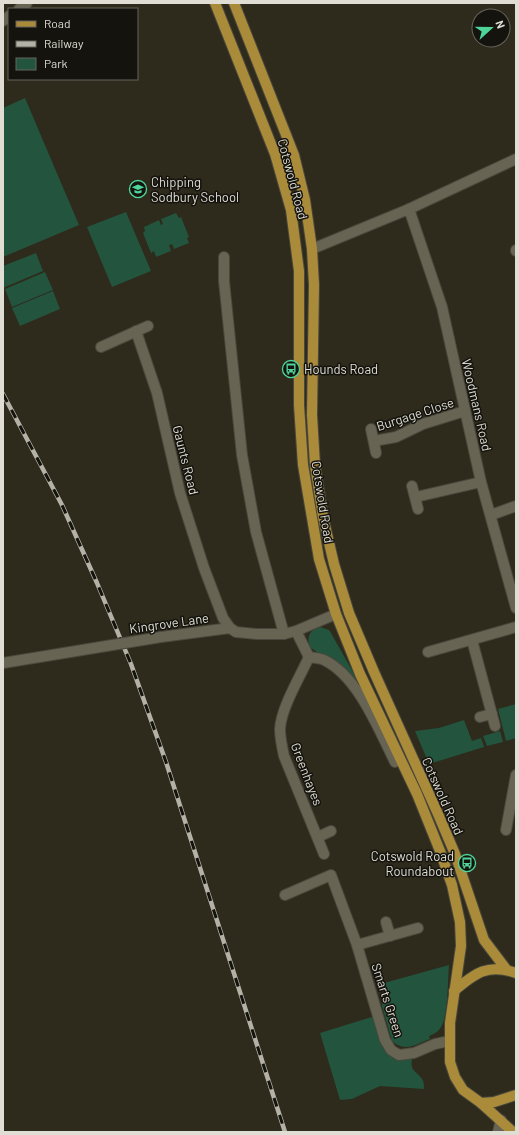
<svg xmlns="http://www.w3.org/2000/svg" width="519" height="1135" font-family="Barlow,sans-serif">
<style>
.green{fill:#23543d}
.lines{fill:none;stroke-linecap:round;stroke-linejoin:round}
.minor-casing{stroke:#4a483c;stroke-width:12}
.tertiary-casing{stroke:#4a483c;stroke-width:12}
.primary-casing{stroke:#4a483c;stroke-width:12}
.minor{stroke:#676454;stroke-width:10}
.tertiary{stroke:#676454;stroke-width:10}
.primary{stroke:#aa8b3a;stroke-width:10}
.rail-casing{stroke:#b4b2a7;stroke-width:4.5}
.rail{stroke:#14130d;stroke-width:3;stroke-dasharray:9;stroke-linecap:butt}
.minor-bridge-casing{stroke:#4a483c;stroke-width:12;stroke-linecap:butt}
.minor-bridge{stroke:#676454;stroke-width:10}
.labels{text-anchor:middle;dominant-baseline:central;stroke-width:3;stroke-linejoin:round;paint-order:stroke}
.street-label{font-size:13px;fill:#dfddd4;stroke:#14130d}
.poi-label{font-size:13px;fill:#dfddd4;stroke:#14130d;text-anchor:start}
</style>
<rect width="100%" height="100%" fill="#2e2a1c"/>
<g class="green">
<polygon points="25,98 79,225 3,257 3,108"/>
<polygon points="126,212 151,271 112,287 87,227"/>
<polygon points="176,213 179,218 181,217 189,237 187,238 189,243 174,249 172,244 169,245 171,251 156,257 154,251 151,253 143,233 145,231 144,227 159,220 161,225 163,224 161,219"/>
<polygon points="36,253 43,271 3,288 3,266"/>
<polygon points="45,272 53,290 12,307 5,289"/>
<polygon points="53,291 60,309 20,326 12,308"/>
<path d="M320,627L329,630L331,633L362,688L340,669L310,647C306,637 310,629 320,627Z"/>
<polygon points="516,704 516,738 506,741 498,709"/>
<polygon points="464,720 472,741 481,738 484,747 429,764 415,731 439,728"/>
<polygon points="500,731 503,742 487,746 483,736"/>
<path d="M449,965C448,979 448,1017 441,1027C438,1032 434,1034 429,1036L430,1039C416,1044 405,1053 392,1041L382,1006L383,999L389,995L384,983Z"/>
<path d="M375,1016L382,1042L405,1059L412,1058C410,1072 415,1069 422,1079C424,1081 424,1086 424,1089L380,1086L352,1099L340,1100L320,1033Z"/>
</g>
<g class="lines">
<g class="minor-casing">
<g id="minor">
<polyline points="409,209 442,307 481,482 516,608"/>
<polyline points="312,249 409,209 516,159"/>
<polyline points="516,250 516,251"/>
<polyline points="224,257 224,281 242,455 256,532 284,634"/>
<polyline points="136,331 157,393 180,493 204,568 223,618 230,628"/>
<polyline points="101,347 148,326"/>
<polyline points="371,429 376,453"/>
<polyline points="374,441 396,437 423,424 465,411"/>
<polyline points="412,486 418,509"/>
<polyline points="416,497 481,482"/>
<polyline points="491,515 516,506"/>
<path d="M296,631L309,657C314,658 320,658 324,660C358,676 379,730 395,762"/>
<polyline points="161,637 230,628 236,632 257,634 284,634 296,631 336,614"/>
<polyline points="472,640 495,726"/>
<polyline points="428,652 516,627"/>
<path d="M309,657C300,677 281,708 280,729C280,738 282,747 284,756L324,854"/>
<polyline points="3,663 64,653"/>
<polyline points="480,717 492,714"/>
<polyline points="506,830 516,775"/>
<polyline points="318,837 331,831"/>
<polyline points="285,895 331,875 357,945 385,1040 391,1050 399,1055 414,1053 435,1044 449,1041"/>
<polyline points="386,922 390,936"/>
<polyline points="357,945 418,928"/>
<polyline points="498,1132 501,1120"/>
</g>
</g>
<g class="tertiary-casing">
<g id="tertiary">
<polyline points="19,9 27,3"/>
<polyline points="3,21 9,16"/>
</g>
</g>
<g class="primary-casing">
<g id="primary">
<polyline points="215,3 275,154 291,210 299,271 299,405 303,465 319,559 336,614 360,674 417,794 440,851 452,885 460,922 461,946 450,1023 450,1062 455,1077 463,1090 481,1103 513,1132"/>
<polyline points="234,3 294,155 305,200 312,249 314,285 312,415 315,465 323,517 334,564 349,613 374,672 438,814 455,854 484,940 506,969"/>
<path d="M454,991C475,973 488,963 516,973"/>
<polyline points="481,1103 494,1102 516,1095"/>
</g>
</g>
<use href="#minor" class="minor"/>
<use href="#tertiary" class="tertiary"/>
<use href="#primary" class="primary"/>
<g class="rail-casing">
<polyline id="rail" points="3,394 62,505 97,583 131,664 166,762 285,1132"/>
</g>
<use href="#rail" class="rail"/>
<g class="minor-bridge-casing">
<polyline id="minor-bridge" points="64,653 161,637"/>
</g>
<use href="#minor-bridge" class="minor-bridge"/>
</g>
<defs>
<g id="school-ring" transform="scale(0.9)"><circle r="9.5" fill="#14130d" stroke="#4ed399" stroke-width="1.5"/><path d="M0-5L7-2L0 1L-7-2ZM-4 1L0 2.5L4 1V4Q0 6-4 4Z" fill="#4ed399"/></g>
<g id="bus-ring" transform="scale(0.9)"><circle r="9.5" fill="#14130d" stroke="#4ed399" stroke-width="1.5"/><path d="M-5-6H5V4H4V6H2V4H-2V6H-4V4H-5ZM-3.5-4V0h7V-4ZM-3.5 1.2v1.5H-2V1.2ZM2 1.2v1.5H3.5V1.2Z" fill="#4ed399"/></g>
</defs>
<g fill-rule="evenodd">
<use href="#school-ring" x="138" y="189"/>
<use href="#bus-ring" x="291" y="369"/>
<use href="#bus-ring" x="467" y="863"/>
</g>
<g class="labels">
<g class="street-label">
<text transform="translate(293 179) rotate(75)">Cotswold Road</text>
<text transform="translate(477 405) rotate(77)">Woodmans Road</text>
<text transform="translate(415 414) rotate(-18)">Burgage Close</text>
<text transform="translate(186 460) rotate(76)">Gaunts Road</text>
<text transform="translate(323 502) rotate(81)">Cotswold Road</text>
<text transform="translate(169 623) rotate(-8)">Kingrove Lane</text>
<text transform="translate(307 774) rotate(69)">Greenhayes</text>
<text transform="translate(443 796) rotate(66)">Cotswold Road</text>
<text transform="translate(388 1000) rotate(72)">Smarts Green</text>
</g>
<g class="poi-label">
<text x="151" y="182">Chipping<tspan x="151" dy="15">Sodbury School</tspan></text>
<text x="304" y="369">Hounds Road</text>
<text x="454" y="856" text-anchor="end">Cotswold Road<tspan x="454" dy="15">Roundabout</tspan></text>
</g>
</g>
<rect width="519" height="1135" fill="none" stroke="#dfddd4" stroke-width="8"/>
<rect x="8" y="8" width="130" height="72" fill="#14130d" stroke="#65645d"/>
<rect x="16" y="21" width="20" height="6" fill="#aa8b3a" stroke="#65645d"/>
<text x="44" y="28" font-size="12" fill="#dfddd4">Road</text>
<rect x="16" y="41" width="20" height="6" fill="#b4b2a7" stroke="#65645d"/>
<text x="44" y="48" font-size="12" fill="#dfddd4">Railway</text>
<rect x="16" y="58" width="20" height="12" fill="#23543d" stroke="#65645d"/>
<text x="44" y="68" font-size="12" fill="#dfddd4">Park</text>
<g transform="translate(491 28) rotate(69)"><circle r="19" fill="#14130d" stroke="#65645d"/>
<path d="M0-3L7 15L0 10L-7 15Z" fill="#4ed399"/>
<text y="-6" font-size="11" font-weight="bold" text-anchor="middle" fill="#dfddd4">N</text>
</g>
</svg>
